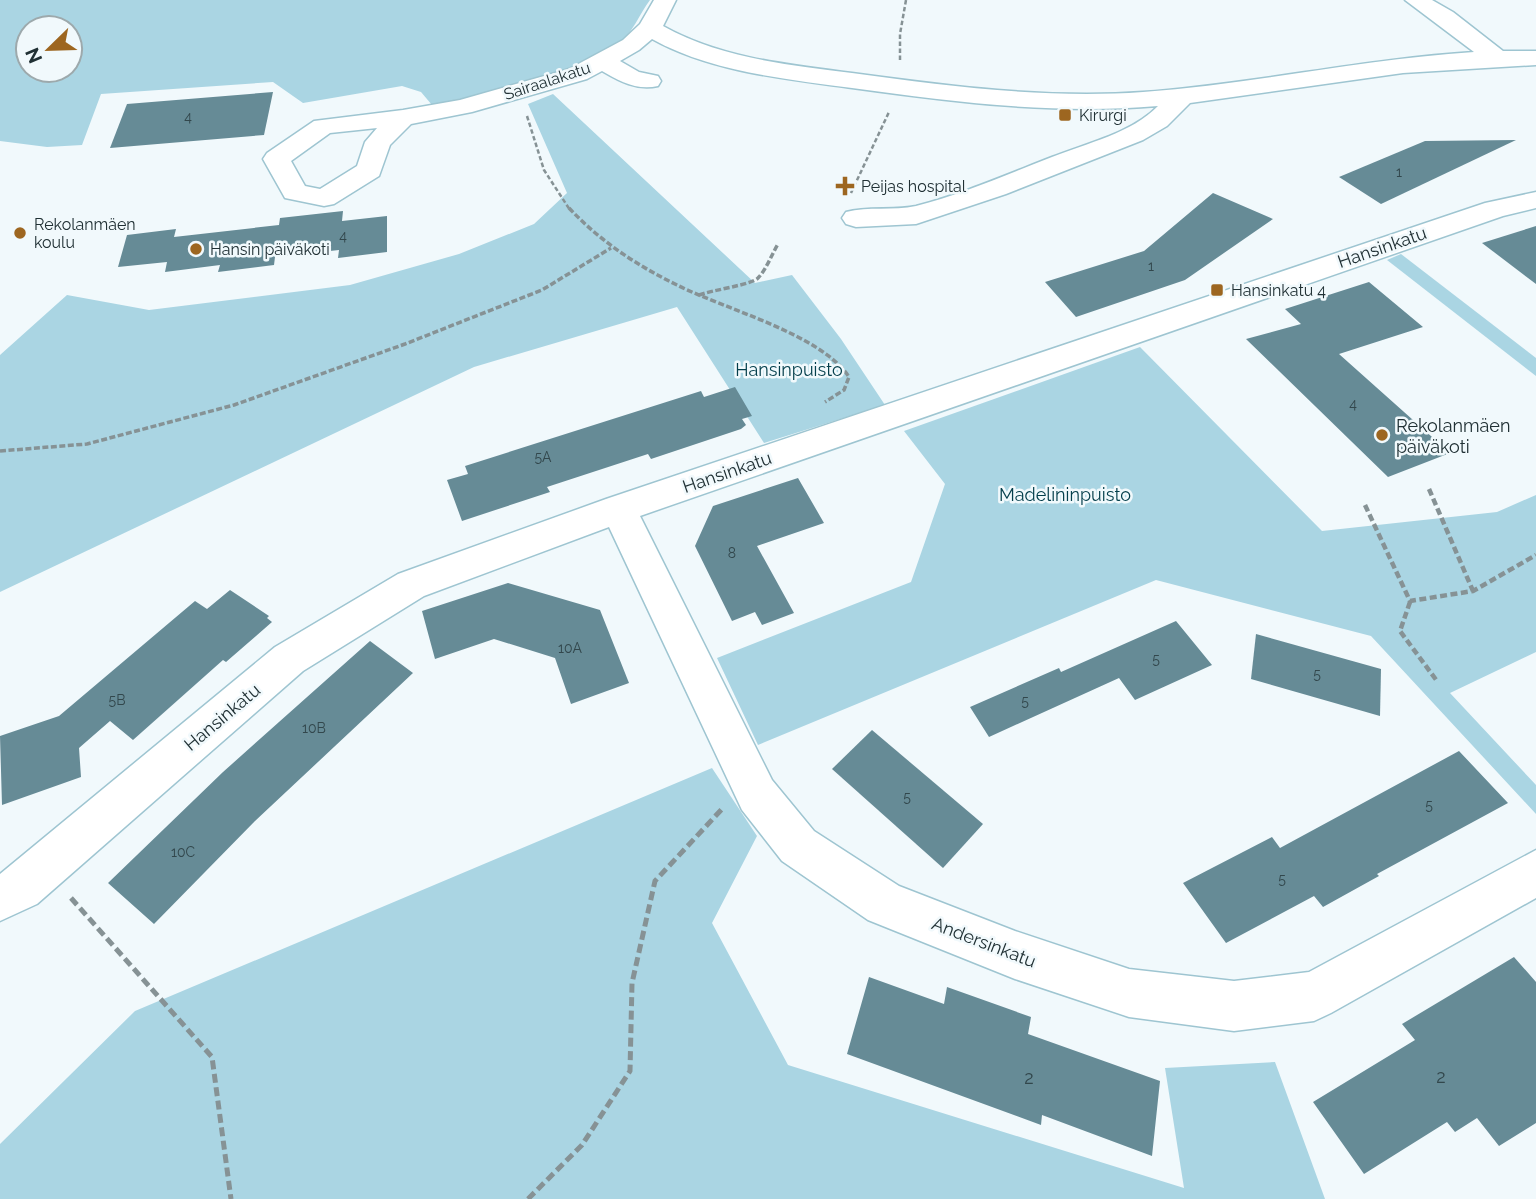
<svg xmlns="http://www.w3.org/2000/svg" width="1536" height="1199" font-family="Raleway,sans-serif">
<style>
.green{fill:#aad5e3;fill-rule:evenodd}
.building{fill:#668b96}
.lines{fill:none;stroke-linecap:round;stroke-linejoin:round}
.minor-casing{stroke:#9ec5d1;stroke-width:3}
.path-far3{stroke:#869295;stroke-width:2.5;stroke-dasharray:4.5 2.5;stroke-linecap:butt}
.path-far2{stroke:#869295;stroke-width:3.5;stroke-dasharray:6 2.5;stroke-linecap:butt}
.path-far1{stroke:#869295;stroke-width:4.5;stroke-dasharray:7 3.5;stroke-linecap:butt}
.path{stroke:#869295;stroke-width:5;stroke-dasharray:9 4.5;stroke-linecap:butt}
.minor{fill:#fff;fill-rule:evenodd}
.poi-dot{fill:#9d6620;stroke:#f1f9fc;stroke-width:2.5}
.labels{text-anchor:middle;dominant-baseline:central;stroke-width:5;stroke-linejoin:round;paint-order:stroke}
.number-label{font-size:14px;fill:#32474c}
.far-street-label{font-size:16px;fill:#203034;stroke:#f1f9fc}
.far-poi-label{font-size:16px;fill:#203034;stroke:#f1f9fc;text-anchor:start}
.street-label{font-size:18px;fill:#203034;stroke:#f1f9fc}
.park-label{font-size:18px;fill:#033e4b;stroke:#f1f9fc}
.poi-label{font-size:18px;fill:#203034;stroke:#f1f9fc;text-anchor:start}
.near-number-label{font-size:18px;fill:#32474c}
</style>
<rect width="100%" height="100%" fill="#f1f9fc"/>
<g class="green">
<path d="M0,0H650C640,13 632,34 619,44C579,74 482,97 432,105L421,92L402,86L303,103L273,82L101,94L82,145L47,147L0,141ZM28,28H70V70H28Z"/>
<polygon points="553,94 755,283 792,275 841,339 885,405 764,443 677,307 474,367 0,592 0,355 67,295 149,310 350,285 459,254 534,224 567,193 528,104"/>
<polygon points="1401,254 1536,358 1536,376 1387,260"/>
<polygon points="1140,347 1322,531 1497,512 1536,495 1536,652 1450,693 1536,785 1536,814 1371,636 1156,580 758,745 717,658 911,582 945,484 904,431"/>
<polygon points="712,768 757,836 712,923 788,1065 1184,1188 1165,1068 1275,1062 1325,1199 0,1199 0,1144 135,1011"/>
</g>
<g class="building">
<polygon points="273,92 264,135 110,148 127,104"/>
<polygon points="1516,140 1381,204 1339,177 1425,141"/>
<polygon points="1213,193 1273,219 1185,280 1076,317 1045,282 1144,251"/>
<polygon points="343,211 342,221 387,216 387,252 338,258 339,250 275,257 274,265 218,272 220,265 165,272 167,262 118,267 127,235 176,229 174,237 279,225 280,218"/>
<polygon points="1536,226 1536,284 1482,243"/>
<polygon points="1369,282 1423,327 1339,354 1450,453 1388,477 1246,339 1301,324 1285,309"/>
<polygon points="735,387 752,416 742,419 746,425 741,429 651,459 648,454 547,487 550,492 462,521 447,480 468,474 465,466 701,391 704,397"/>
<polygon points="798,478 824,523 757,546 794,613 762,625 755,612 732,621 695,546 713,506"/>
<polygon points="508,583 600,610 629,683 571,704 555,658 494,639 435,659 422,611"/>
<polygon points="230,590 269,616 267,618 272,622 226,662 223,660 133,740 110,721 79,748 81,777 2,805 0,736 59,716 195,601 207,609"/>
<polygon points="1176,621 1212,665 1135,700 1119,678 989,737 970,707 1059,668 1061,672"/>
<polygon points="1256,634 1381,669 1380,716 1251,679"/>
<polygon points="370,641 413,673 255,821 154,924 108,883 223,772"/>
<polygon points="872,730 983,824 943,868 832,769"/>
<polygon points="1459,751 1508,803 1377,874 1379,876 1323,907 1314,896 1226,943 1183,883 1272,837 1280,848"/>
<polygon points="1514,957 1536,982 1536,1123 1499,1146 1477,1118 1455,1132 1447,1122 1364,1174 1313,1102 1415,1040 1402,1024"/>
<polygon points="869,977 944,1004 947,987 1031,1017 1028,1034 1160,1081 1152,1156 1042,1115 1041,1125 847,1054"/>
</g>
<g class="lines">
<g class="minor-casing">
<g id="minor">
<path d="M654,0H676L663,26C720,58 788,65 852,73C948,86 1046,99 1143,92C1254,84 1363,59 1474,52L1405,0H1432L1453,12L1503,51H1536V65L1403,73L1190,103L1167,126L1143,140L1006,194L916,224L856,227L846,224L842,218L846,212C869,206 893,211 916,206C962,194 1008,174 1052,157C1087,143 1132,133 1158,106C1056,115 953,102 852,88C786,79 711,72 652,39L639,50L620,61L639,72L658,76L661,81L658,86C637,91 619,81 602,71L587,79L472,112L411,124L390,145L379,176L334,204L324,206L285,198L263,159L267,153L314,121L403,110L460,100L569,69L623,40L640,24ZM377,128L365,142L357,166L320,189L305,186L291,161L330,133Z"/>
<polygon points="1536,192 1536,208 1503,216 640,516 772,780 814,831 899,886 1015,931 1129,969 1234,981 1309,972 1536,850 1536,898 1331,1013 1314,1021 1234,1031 1129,1017 1015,979 868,920 782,861 742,810 609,527 424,596 303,671 37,904 0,921 0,874 275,647 398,574 606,499 1485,203"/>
</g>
</g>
<g class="path-far3">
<polyline points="900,60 900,34 906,0"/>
<polyline points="527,116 544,170 570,210"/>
<polyline points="851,193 889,112"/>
</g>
<g class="path-far2">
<path d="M569,208C600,241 636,265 677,285C724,309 821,334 849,377L844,390L825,402"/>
<path d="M699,295C712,290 751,285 758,278C766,270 772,254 778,244"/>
<polyline points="0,451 87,444 234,405 405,344 542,290 611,248"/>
</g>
<g class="path-far1">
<polyline points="1429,489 1473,591"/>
<polyline points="1365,505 1410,601 1473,591 1536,555"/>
<polyline points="1410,602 1400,631 1437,681"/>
</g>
<g class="path">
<polyline points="71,898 212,1057 231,1199"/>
<polyline points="528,1199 582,1145 630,1071 632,983 655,881 722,809"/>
</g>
<use href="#minor" class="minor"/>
</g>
<g class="poi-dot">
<rect x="1058" y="108" width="14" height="14" rx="3.5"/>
<path d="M841.5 175.5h7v7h7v7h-7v7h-7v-7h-7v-7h7z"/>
<circle cx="20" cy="233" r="7"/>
<circle cx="196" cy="249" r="7"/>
<rect x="1210" y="283" width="14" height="14" rx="3.5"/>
<circle cx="1382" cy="435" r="7"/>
</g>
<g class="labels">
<g class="number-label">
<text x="188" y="117">4</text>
<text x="1399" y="172">1</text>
<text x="343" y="236">4</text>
<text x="1151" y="266">1</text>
<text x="1353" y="404">4</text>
<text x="543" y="457">5A</text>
<text x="732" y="553">8</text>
<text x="570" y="648">10A</text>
<text x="1156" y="659">5</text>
<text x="1317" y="674">5</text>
<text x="117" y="700">5B</text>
<text x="1025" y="701">5</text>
<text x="314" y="728">10B</text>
<text x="907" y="797">5</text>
<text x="1429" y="805">5</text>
<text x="183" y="852">10C</text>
<text x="1282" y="879">5</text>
</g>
<g class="far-street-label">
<text transform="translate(547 81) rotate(-18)">Sairaalakatu</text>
</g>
<g class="far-poi-label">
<text x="1079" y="115">Kirurgi</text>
<text x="861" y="186">Peijas hospital</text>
<text x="34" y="224">Rekolanmäen<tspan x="34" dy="18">koulu</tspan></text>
<text x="210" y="249">Hansin päiväkoti</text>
<text x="1231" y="290">Hansinkatu 4</text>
</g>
<g class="street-label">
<text transform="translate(1382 247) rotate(-19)">Hansinkatu</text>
<text transform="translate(727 472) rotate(-19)">Hansinkatu</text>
<text transform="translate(222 717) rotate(-40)">Hansinkatu</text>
<text transform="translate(984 942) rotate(21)">Andersinkatu</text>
</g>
<g class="park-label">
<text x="789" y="369">Hansinpuisto</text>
<text x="1065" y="494">Madelininpuisto</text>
</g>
<g class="poi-label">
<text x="1396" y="425">Rekolanmäen<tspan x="1396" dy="21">päiväkoti</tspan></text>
</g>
<g class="near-number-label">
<text x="1441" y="1076">2</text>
<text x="1029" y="1077">2</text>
</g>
</g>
<g transform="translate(49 49) rotate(247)"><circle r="33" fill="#f1f9fc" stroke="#9da9ac" stroke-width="2"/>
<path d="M0-5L12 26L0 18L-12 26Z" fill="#9d6620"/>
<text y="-10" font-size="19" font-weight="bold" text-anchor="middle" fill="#203034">N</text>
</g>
</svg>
